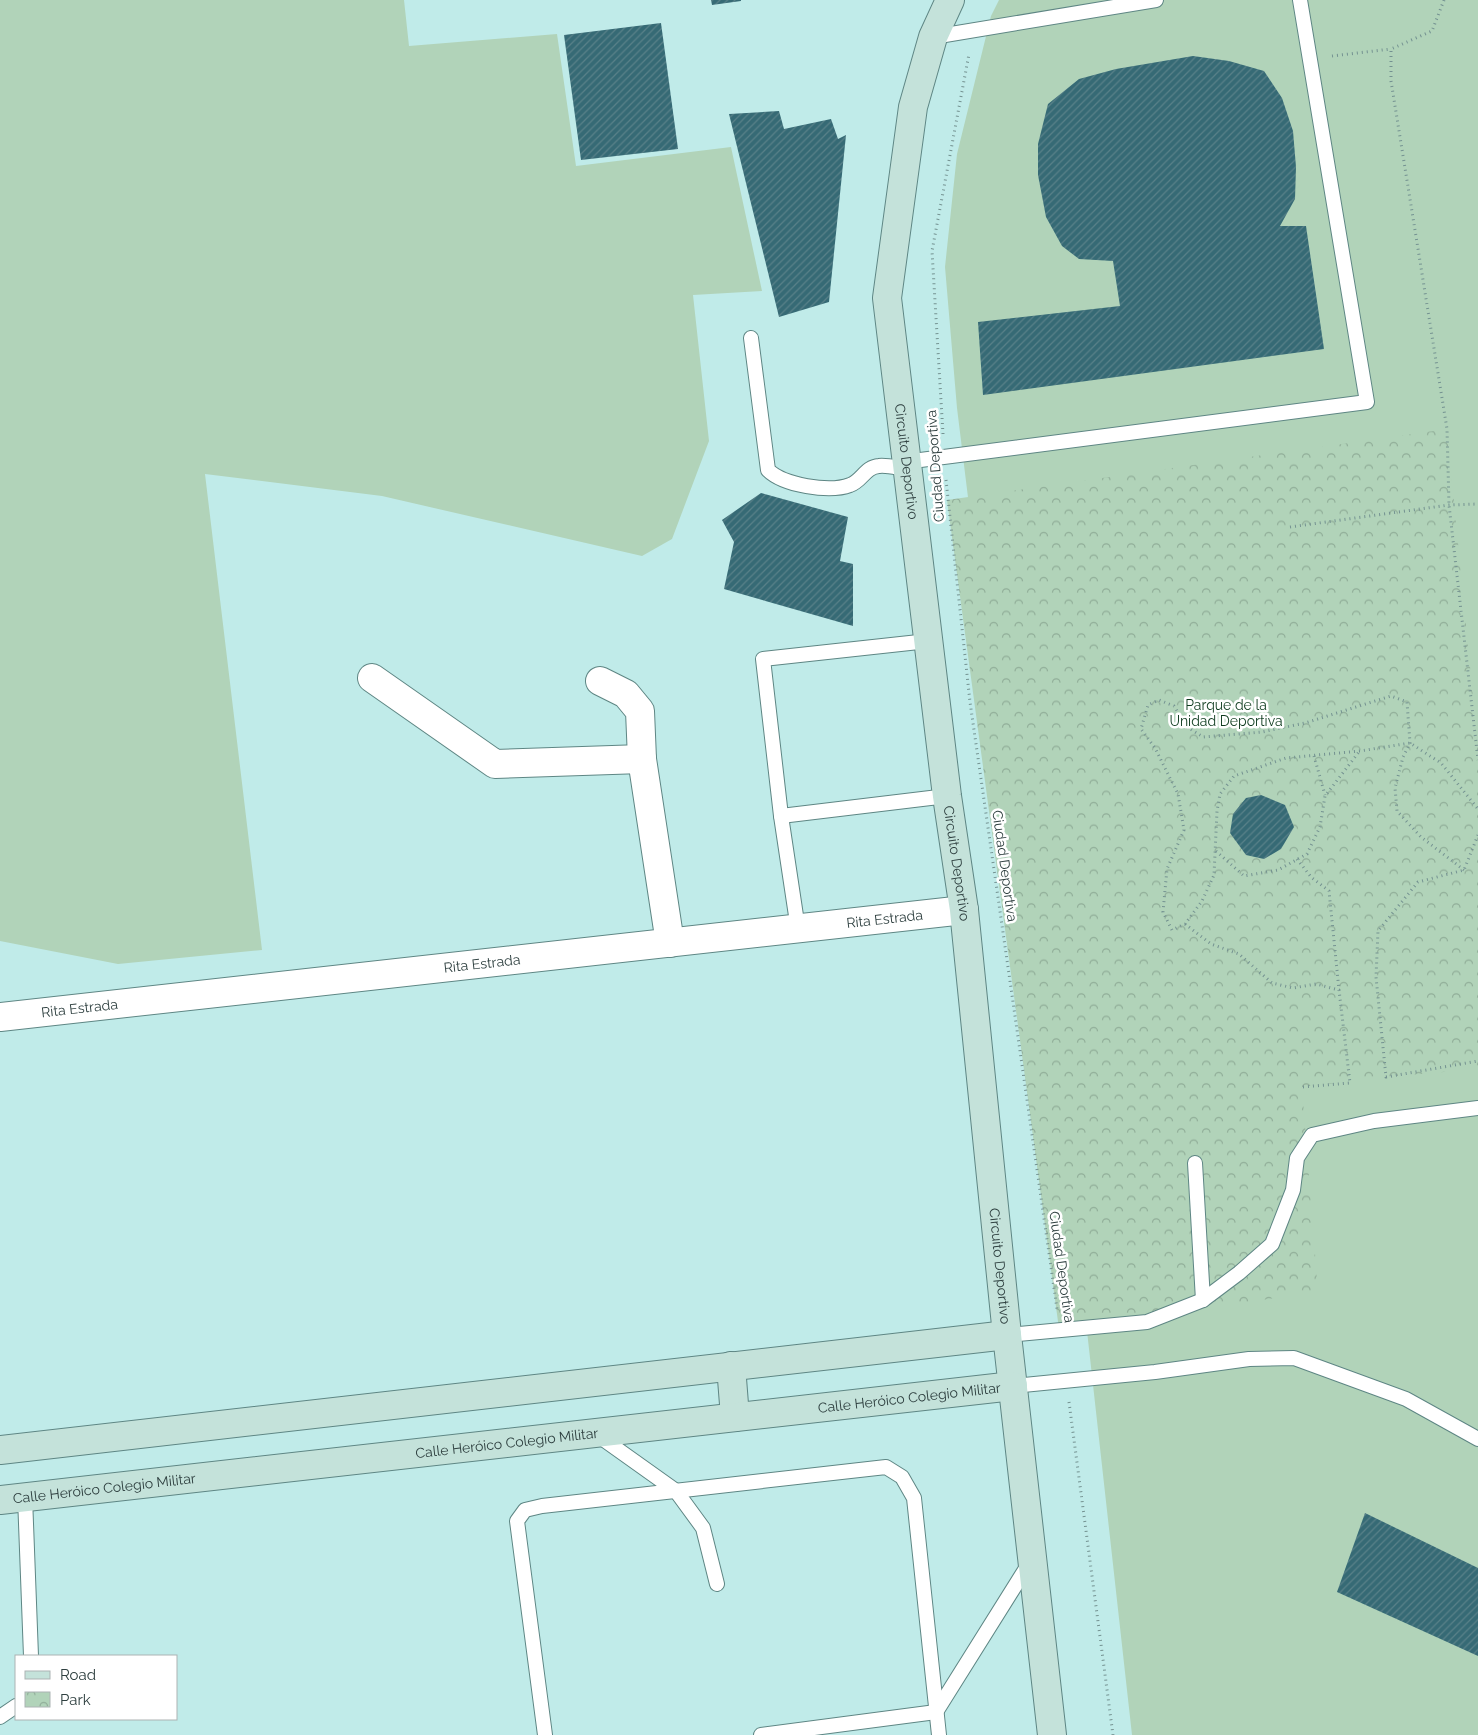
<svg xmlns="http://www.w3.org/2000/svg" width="1478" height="1735" font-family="Raleway,sans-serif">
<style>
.grass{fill:#b1d3b9}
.park{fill:url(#park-crowns)}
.building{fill:url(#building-hatch)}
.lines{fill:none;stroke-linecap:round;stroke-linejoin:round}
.service-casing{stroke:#5e8684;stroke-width:16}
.minor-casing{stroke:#5e8684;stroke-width:30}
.secondary-casing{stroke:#5e8684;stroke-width:30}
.path{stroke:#749291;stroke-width:3;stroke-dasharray:1 4;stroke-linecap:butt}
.service{stroke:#fff;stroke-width:14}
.minor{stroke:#fff;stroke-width:28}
.secondary{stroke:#c4e2da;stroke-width:28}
.labels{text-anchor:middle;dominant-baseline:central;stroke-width:5;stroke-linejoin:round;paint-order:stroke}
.street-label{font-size:14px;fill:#2f4040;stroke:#fff}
.park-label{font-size:14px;fill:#0f3c1f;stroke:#fff}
</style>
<defs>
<pattern id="park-crowns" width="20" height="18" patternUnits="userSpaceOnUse" patternTransform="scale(1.25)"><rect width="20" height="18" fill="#b1d3b9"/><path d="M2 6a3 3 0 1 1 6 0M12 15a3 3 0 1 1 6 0" fill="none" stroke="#90ad98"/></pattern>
<pattern id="building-hatch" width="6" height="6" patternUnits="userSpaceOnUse" patternTransform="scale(1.25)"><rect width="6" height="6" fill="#366a75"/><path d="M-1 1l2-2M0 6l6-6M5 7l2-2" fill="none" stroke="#598189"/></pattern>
</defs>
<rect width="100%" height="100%" fill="#c0ebe9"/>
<g class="grass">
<polygon points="0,0 404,0 409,46 557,34 576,166 731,147 762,291 693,295 709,441 672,539 642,556 382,496 205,474 262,950 118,964 0,941"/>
<polygon points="999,0 1478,0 1478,1735 1132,1735 1083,1295 973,538 957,408 945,267 957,154 991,16"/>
</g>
<polygon class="park" points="1447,429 1478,749 1478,1069 1386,1077 1302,1087 1318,1292 1059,1329 947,500"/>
<g class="building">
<polygon points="711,0 741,0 741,1 712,5"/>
<polygon points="661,23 678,149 581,160 564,35"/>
<polygon points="1193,56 1229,61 1264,71 1282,98 1293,131 1296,167 1295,199 1280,226 1306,226 1324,349 983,395 978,322 1120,306 1113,261 1079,259 1062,246 1046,217 1038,175 1038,144 1048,104 1079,79 1116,69"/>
<polygon points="779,111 784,129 831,119 838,139 846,135 829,302 779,317 729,114"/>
<polygon points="761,493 848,517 840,561 853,564 853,626 724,589 734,542 722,520"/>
<polygon points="1261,795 1285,805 1294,827 1281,849 1264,859 1246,855 1230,833 1233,814 1246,798"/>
<polygon points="1365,1513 1478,1568 1478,1656 1337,1592"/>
</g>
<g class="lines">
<g class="service-casing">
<g id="service">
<polyline points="933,37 1156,0"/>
<path d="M751,338L768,470C783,485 829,493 850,485C862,481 865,467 879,466C887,465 898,468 906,469"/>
<polyline points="905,462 1367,402 1300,0"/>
<polyline points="928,641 763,659 781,816 947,796"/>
<polyline points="781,816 798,929"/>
<polyline points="1195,1163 1203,1300"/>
<polyline points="1007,1335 1147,1322 1203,1300 1239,1273 1272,1244 1293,1190 1297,1158 1312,1135 1374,1121 1478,1108"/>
<polyline points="1013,1386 1155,1372 1249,1359 1294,1358 1406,1399 1478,1439"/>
<polyline points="596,1434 676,1491 703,1528 717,1584"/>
<polyline points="25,1497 31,1656"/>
<polyline points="0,1717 16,1706"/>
<polyline points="545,1735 517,1521 525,1510 542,1506 886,1467 902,1477 914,1498 939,1735"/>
<polyline points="761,1735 936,1712 1030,1562"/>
</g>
</g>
<g class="minor-casing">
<g id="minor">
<polyline points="372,678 495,764 642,759"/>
<polyline points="600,681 626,694 640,711 642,759 670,943"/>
<path id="s1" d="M0,1017L964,910"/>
</g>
</g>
<g class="secondary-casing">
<g id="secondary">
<path id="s2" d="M950,0L933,37L913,107L887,298L947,796L964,910L1007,1335L1052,1735"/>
<polyline points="731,1366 735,1417"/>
<polyline points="0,1450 1007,1335"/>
<path id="s3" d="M0,1500L1013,1386"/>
</g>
</g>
<g class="path">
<polyline points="1444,0 1432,31 1391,49 1391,81 1447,429 1449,505 1478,760"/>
<polyline points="1332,56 1391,49"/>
<polyline points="943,434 932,251 969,54"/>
<polyline points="946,480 970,702 1057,1309"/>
<polyline points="1290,527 1449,505 1478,504"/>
<polyline points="1314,756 1325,795"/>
<polyline points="1478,835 1464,870 1418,882 1378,931 1376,977 1386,1077 1478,1061"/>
<polyline points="1216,851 1244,876 1278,870 1307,854 1320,827 1325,796 1359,752"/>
<polyline points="1297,859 1311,877 1329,891 1339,990"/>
<polyline points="1464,870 1421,837 1397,811 1395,788 1403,757 1410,743 1407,702 1391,696 1305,723 1262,732 1203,737 1187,727 1174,706 1159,700 1148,705 1141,729 1155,748 1178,794 1184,830 1167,869 1163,912 1172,930 1185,924 1202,901 1214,875 1217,811 1220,794 1234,776 1286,758 1360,751 1410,743 1441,763 1478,809"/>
<polyline points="1185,924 1211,944 1239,954 1272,983 1293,988 1316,984 1339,990 1350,1083 1302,1087"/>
<polyline points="1069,1402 1113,1735"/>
</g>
<use href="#service" class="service"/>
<use href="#minor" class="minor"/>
<use href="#secondary" class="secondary"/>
</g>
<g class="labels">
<g class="street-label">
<text stroke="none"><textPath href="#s2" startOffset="471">Circuito Deportivo</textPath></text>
<text transform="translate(935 466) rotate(-94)">Ciudad Deportiva</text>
<text stroke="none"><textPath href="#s2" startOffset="876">Circuito Deportivo</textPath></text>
<text transform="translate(1005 866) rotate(82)">Ciudad Deportiva</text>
<text stroke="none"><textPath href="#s1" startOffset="890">Rita Estrada</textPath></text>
<text stroke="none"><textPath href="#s1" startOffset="485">Rita Estrada</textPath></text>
<text stroke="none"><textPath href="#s1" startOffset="80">Rita Estrada</textPath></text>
<text stroke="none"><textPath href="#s2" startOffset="1281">Circuito Deportivo</textPath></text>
<text transform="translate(1062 1267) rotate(82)">Ciudad Deportiva</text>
<text stroke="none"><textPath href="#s3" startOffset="915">Calle Heróico Colegio Militar</textPath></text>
<text stroke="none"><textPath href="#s3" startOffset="510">Calle Heróico Colegio Militar</textPath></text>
<text stroke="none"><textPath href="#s3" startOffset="105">Calle Heróico Colegio Militar</textPath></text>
</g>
<g class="park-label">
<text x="1226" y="705">Parque de la<tspan x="1226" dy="16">Unidad Deportiva</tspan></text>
</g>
</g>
<rect x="15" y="1655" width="162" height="65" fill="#ffffff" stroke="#acb3b3"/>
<rect x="25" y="1671" width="25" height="8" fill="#c4e2da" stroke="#acb3b3"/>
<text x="60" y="1680" font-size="15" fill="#2f4040">Road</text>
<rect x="25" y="1692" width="25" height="15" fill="url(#park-crowns)" stroke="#acb3b3"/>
<text x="60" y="1705" font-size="15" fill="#2f4040">Park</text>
</svg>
